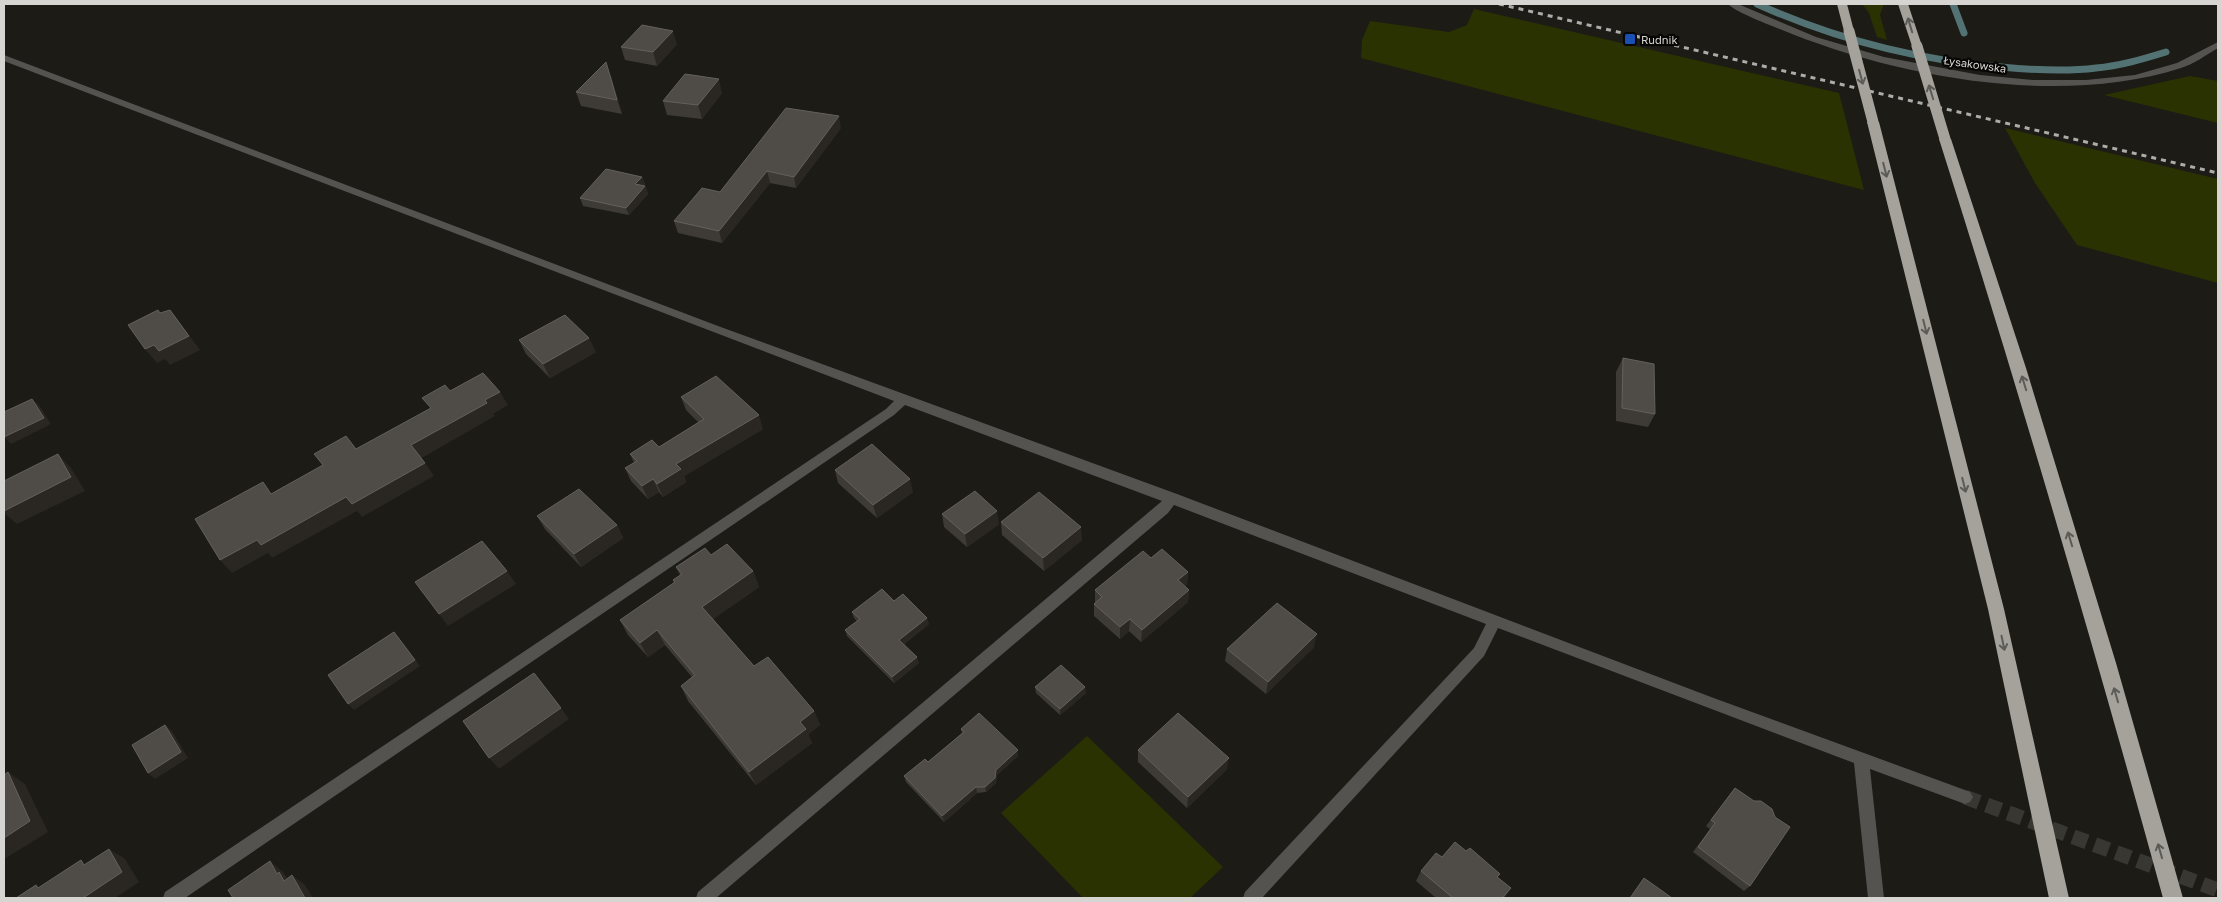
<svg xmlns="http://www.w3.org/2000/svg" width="2222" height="902" font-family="'Golos Text',sans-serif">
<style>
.green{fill:#2b3202}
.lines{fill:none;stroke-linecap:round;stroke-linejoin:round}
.stream{stroke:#527273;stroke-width:7}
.minor-tunnel{stroke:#383732;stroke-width:15;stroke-dasharray:15 8;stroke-linecap:butt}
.minor{fill:#545350;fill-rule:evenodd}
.highway{fill:#a5a19b;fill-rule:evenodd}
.rail{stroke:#adaca9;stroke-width:3;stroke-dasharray:5 5;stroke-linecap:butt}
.highway-bridge{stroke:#a5a19b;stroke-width:11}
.wall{fill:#3e3b37}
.shaded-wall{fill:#2a2723}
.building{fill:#4f4b47;stroke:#64615d}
.oneway{stroke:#5d5b57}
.transit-dot{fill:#1a4fb4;stroke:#060604;stroke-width:2}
.labels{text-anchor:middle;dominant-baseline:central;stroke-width:4.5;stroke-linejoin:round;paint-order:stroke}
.far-poi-label{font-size:11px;fill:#d6d5d2;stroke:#060604;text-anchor:start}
.far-street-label{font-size:11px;fill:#d6d5d2;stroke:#060604}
</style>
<rect width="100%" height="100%" fill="#1c1b16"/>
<g class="green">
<polygon points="1862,4 1884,4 1880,15 1887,40 1877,37 1869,13"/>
<polygon points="1474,9 1839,93 1864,190 1361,58 1362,40 1370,21 1449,32 1467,25"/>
<polygon points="2190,76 2218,81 2218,123 2104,95"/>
<polygon points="2005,128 2218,179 2218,283 2077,245 2035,183"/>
<polygon points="1087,736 1223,867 1190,898 1083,898 1001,813"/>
</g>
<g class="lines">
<g class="stream">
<path d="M1757,4C1835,39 1916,60 2001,67C2033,70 2065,72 2096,68C2120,66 2143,59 2166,52"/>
<polyline points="1953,4 1964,33"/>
</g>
<polyline class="minor-tunnel" points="1965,797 2218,890"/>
<g class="minor">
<path d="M1728,4H1738L1816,37L1884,57L1980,75L2033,80H2086L2135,75L2177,63L2218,42V48C2206,55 2194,64 2181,68C2062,106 1907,79 1792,34C1778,28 1736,13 1728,4Z"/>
<polygon points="4,55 718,326 1177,494 1711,697 1965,790 1970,792 1973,797 1970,802 1965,804 1870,769 1884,898 1868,898 1854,763 1498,628 1484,656 1262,898 1243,898 1245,892 1474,648 1486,624 1174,505 1168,513 716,898 696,898 698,892 1162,501 905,405 894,415 185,898 163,898 165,892 886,409 894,401 4,61"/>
</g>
<g class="highway">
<polygon points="1837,4 1847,4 1854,31 1853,33 1845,33 1844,31"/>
<polygon points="1898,4 1908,4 1922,46 1921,48 1917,49 1912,46"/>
<polygon points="1873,119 1879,122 2004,609 2069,898 2049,898 1988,609 1867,122"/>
<path d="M1945,135L1951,139L2026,368L2116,663L2183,898H2163C2093,643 2019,391 1939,139Z"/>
</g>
<polyline class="rail" points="1499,4 2218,173"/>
<g class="highway-bridge">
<polyline points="1849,31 1873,122"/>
<polyline points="1917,46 1945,139"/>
</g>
</g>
<g class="wall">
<polygon points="677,44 657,66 625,60 621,47"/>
<polygon points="611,76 622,114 581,106 576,92"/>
<polygon points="722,93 702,119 667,115 663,101"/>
<polygon points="841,128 796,188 770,183 722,243 678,233 674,221 720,192"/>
<polygon points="642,177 645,184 643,186 645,186 648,194 629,215 583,206 580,198"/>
<polygon points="519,340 596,352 550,378 526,354"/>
<polygon points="1623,358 1655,414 1648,427 1616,421 1616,372"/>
<polygon points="681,397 763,429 684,476 686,482 663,497 659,492 648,499 631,481 625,468 634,463 630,454 659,447 699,423 686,410"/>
<polygon points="835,470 913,492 877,518 838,483"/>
<polygon points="942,514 999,524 967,547 944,527"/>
<polygon points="537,516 617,525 623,538 581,567 545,529"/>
<polygon points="1001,522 1082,540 1044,571 1002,535"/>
<polygon points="711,555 753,571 759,587 713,619 754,666 814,711 820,725 808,734 812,743 756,785 688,701 681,686 692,677 665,645 648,657 628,635 620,620 674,583 673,580 680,575 676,567"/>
<polygon points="1151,558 1188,572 1187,584 1185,586 1189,590 1188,602 1141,642 1129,631 1120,639 1094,616 1094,604 1095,603 1095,590"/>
<polygon points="894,601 929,624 904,644 919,663 894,683 847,636 845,630 857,621 854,618 852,612"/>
<polygon points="1314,647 1266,694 1225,661 1227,649"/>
<polygon points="1035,687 1086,693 1060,715 1036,693"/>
<polygon points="961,729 1018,750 1018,756 997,775 996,783 986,792 977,793 944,822 906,782 904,776 928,762 962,733"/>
<polygon points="1138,750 1227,769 1187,808 1138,762"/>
<polygon points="1735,788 1775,817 1750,886 1744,891 1693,852 1710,829 1706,826"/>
<polygon points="1442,857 1498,878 1511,888 1504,898 1436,898 1416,881 1421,871"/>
</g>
<g class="shaded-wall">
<polygon points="673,31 677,44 657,66 653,52"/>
<polygon points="606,62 611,76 622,114 617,100"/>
<polygon points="719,79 722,93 702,119 698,105"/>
<polygon points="839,116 841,128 796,188 794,177"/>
<polygon points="767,171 770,183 722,243 719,231"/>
<polygon points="642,177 645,184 638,192 635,184"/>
<polygon points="645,186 648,194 629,215 626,208"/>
<polygon points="170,310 200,350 170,365 165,359 157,363 145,349"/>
<polygon points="589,338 596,352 550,378 543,364"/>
<polygon points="500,392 508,405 493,414 495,416 420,459 411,445"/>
<polygon points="32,399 39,405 51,424 11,444 4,437"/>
<polygon points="759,415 763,429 684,476 686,482 663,497 657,484 676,464"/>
<polygon points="58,454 71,468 85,491 17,524 4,513 4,511"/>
<polygon points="425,463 434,476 362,517 357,511 272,558 268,553 232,573 220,560 257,540 346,497"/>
<polygon points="653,479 659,492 648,499 642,486"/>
<polygon points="910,479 913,492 877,518 873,505"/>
<polygon points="997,511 999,524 967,547 965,534"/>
<polygon points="617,525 623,538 581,567 574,554"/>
<polygon points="1081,527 1082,540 1044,571 1043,558"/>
<polygon points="507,571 516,584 448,626 439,614"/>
<polygon points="753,571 759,587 709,622 702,607"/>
<polygon points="1188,572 1187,584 1177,593 1178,580"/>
<polygon points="1189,590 1188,602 1141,642 1142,630"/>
<polygon points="927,618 929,624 901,646 899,640"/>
<polygon points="1130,619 1129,631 1120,639 1120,627"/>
<polygon points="657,630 665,645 648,657 640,643"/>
<polygon points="394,632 420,666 354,710 348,704"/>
<polygon points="1317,634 1314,647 1266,694 1268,682"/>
<polygon points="917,657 919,663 894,683 892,677"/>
<polygon points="1085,687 1086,693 1060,715 1060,709"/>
<polygon points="561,708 569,719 499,769 489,758"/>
<polygon points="814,711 820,725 808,734 812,743 756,785 749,772 800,722"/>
<polygon points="165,725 172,731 188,758 155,779 148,773"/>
<polygon points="1018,750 1018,756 997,775 996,783 986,792 985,787 996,770"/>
<polygon points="1229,758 1227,769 1187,808 1188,797"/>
<polygon points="8,772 25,784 48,832 6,858 4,857 4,838"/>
<polygon points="976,787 977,793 944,822 942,816"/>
<polygon points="109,849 125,859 139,882 115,898 83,898"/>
<polygon points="270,861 283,872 287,878 284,881 277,874"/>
<polygon points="292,875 305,885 313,898 305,898"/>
</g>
<g class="building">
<polygon points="642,25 673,31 653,52 621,47"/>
<polygon points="606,62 617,100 576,92"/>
<polygon points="685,74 719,79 698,105 663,101"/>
<polygon points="786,108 839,116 794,177 767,171 719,231 674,221 702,188 720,192"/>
<polygon points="606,169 642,177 635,184 645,186 626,208 580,198"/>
<polygon points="158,310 160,313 170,310 189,336 159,351 154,345 145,349 128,325"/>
<polygon points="565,315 589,338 543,364 519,340"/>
<polygon points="1623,358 1654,364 1655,414 1622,408"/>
<polygon points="483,373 500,392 485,400 487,403 411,445 425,463 352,504 346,497 261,545 257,540 220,560 195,519 263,482 271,494 323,465 314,454 346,436 356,449 431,408 422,398 445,385 450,391"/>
<polygon points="716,376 759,415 676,464 681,469 657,484 653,479 642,486 625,468 637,461 630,454 652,440 659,447 704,419 681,397"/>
<polygon points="32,399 44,418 4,437 4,412"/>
<polygon points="872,444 910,479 873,505 835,470"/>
<polygon points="58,454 71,477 4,511 4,481"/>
<polygon points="579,489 617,525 574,554 537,516"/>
<polygon points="975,491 997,511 965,534 942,514"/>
<polygon points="1039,492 1081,527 1043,558 1001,522"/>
<polygon points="482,541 507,571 439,614 415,582"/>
<polygon points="727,544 753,571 702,607 754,666 768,657 814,711 800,722 806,729 749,772 681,686 695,675 657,630 640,643 620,620 675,582 673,580 682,574 676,567 705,548 711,555"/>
<polygon points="1162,549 1188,572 1178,580 1189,590 1142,630 1130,619 1120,627 1094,604 1102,597 1095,590 1143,551 1151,558"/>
<polygon points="882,589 894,601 903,594 927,618 899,640 917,657 892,677 845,630 860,619 852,612"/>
<polygon points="1277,603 1317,634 1268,682 1227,649"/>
<polygon points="394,632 415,660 348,704 328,675"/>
<polygon points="1061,665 1085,687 1060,709 1035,687"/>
<polygon points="534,673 561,708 489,758 463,721"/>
<polygon points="979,713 1018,750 996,770 995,778 985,787 976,787 942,816 904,776 925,759 928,762 964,732 961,729"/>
<polygon points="1178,713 1229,758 1188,797 1138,750"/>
<polygon points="165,725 181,752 148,773 132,745"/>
<polygon points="8,772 30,821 4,838 4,775"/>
<polygon points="1735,788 1754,801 1761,801 1772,809 1775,817 1790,827 1750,886 1698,847 1715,823 1711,820"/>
<polygon points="1455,842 1466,851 1470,848 1500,874 1497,877 1511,888 1502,898 1453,898 1421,871 1436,853 1442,857"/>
<polygon points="109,849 122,872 83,898 16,898 36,885 38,888 81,860 84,865"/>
<polygon points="270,861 277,874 279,872 284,881 292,875 305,898 233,898 228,890"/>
<polygon points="1644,878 1672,898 1630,898"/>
</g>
<defs><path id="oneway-shaft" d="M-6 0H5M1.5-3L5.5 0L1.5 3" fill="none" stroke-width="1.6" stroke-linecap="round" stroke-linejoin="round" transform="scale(1.25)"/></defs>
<g class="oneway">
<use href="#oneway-shaft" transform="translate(1910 25) rotate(-107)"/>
<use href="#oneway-shaft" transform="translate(1861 77) rotate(75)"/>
<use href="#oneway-shaft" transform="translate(1931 92) rotate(-107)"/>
<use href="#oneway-shaft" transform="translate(1885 170) rotate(76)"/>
<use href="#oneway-shaft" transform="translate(1925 327) rotate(76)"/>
<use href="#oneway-shaft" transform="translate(2024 383) rotate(-107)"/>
<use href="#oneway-shaft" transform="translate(1964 485) rotate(76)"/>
<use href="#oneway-shaft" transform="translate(2070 539) rotate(-107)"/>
<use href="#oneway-shaft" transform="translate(2003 643) rotate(78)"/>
<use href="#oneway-shaft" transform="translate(2116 695) rotate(-106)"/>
<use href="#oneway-shaft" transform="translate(2160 851) rotate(-106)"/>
</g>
<rect class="transit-dot" x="1624" y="33" width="12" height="12" rx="2.5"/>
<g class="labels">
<g class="far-poi-label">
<text x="1641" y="39">Rudnik</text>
</g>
<g class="far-street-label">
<text transform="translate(1975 64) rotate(8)">Łysakowska</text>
</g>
</g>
<rect width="2222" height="902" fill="none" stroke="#d6d5d2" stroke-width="10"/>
</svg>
